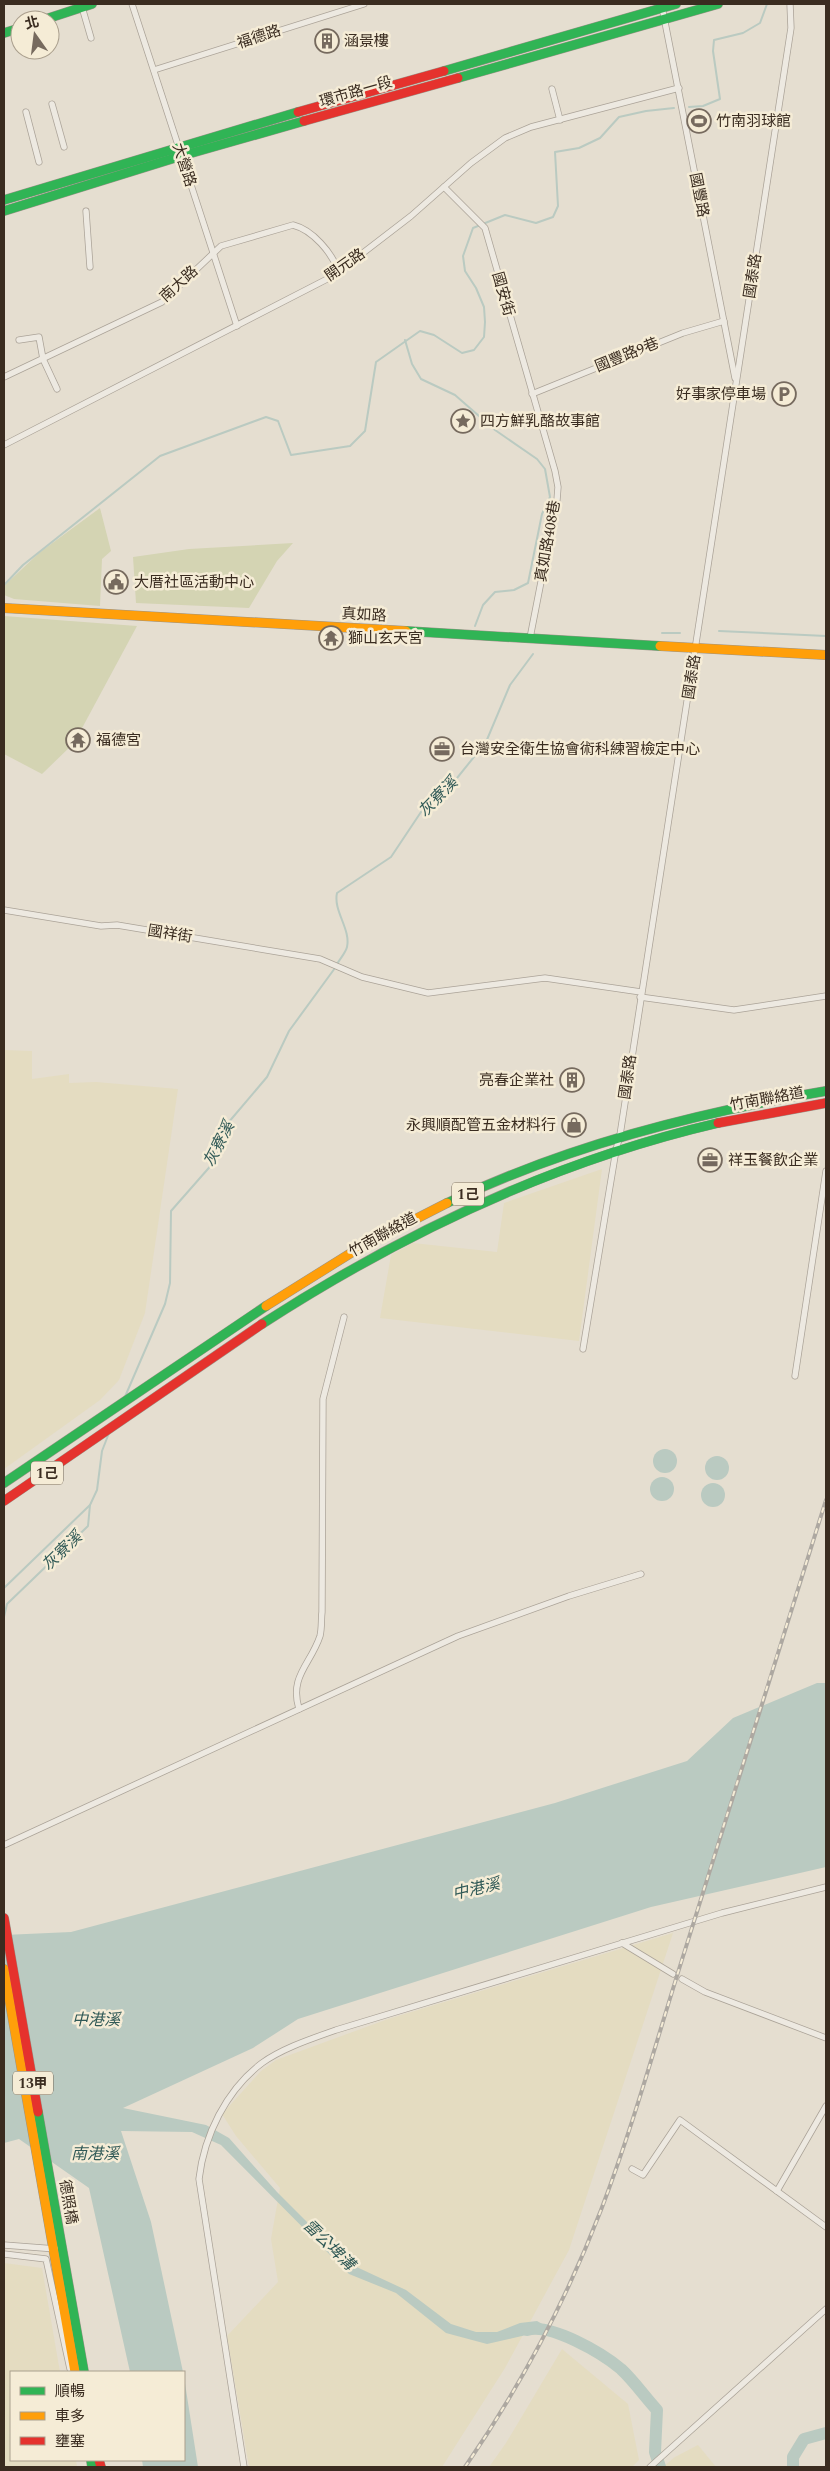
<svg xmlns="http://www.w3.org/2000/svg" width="830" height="2471" font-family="Spectral,'Noto Sans TC',serif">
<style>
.farmland{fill:#e4dcc1}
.green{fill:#d4d4b3}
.water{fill:#bacac1}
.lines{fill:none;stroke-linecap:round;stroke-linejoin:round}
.stream{stroke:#bacac1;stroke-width:2}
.river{stroke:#bacac1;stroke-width:12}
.street-casing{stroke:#aba398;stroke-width:7}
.fast-casing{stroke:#9a9388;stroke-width:10}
.slow-casing{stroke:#9a9388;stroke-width:10}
.jam-casing{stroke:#9a9388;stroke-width:10}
.street{stroke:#ede9e1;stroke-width:5.5}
.fast{stroke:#30b455;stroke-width:9}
.slow{stroke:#ff9f0a;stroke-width:9}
.jam{stroke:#e5322d;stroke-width:9}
.rail-casing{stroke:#ada8a1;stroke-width:4}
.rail{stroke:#f5ecd6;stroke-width:2;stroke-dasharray:5.5;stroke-linecap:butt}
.labels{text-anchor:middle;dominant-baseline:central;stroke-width:5;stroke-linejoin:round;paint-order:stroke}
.shield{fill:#f5ecd6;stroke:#726657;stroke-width:1}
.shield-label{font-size:14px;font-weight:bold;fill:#3a2c20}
.street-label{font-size:15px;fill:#3a2c20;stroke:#f5ecd6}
.poi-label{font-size:15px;fill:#3a2c20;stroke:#f5ecd6;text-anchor:start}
.water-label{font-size:16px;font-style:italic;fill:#305956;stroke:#f5ecd6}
</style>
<rect width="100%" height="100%" fill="#e5ded0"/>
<g class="farmland">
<polygon points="4,1050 32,1051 32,1079 69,1074 69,1083 96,1082 178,1089 145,1313 119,1380 100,1400 4,1469"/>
<polygon points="602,1169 579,1341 380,1318 391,1255 413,1243 497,1252 504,1203"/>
<polygon points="673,1933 569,2250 505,2368 442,2467 249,2467 227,2336 278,2282 271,2239 280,2188 236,2136 222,2114 261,2071 276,2060 388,2019"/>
<polygon points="4,2263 42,2268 60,2372 11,2372 11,2460 76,2460 77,2467 4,2467"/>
<polygon points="562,2349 628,2404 639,2460 632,2467 489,2467 506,2443"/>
<polygon points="698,2445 716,2467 663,2467 675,2457"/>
</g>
<g class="green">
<polygon points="100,508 111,551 102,559 100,606 14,599 4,595 4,586 39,553"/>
<polygon points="293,543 277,561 249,608 136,603 133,557 189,549"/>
<polygon points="4,616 137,626 74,743 42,774 4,754"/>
</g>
<g class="water">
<circle cx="665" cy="1461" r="12"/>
<circle cx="717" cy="1468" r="12"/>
<circle cx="662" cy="1489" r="12"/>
<circle cx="713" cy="1495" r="12"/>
<polygon points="817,1683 826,1683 826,1867 651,1907 298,2019 253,2048 123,2108 206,2125 229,2138 277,2192 348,2263 406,2290 451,2324 476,2332 497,2332 520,2323 537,2321 544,2325 539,2332 487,2344 446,2333 396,2293 349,2274 221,2145 192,2132 121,2131 151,2222 183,2372 130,2372 89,2188 19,2139 4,2143 4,1935 71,1932 555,1803 687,1761 733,1718"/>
<polygon points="184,2377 198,2467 143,2467 142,2460 184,2460"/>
</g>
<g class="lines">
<g class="stream">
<polyline points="689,107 703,106 720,99 713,51 714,40 743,33 760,23 767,4"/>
<polyline points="405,340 412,364 421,379 455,395 495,430 537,459 545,469 550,497 542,514 528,583 514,590 495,592 483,605 475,626"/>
<polyline points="4,585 23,565 160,456 266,417 278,421 291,455 350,446 365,431 376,362 420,331 434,335 462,353 474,350 484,337 485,322 484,307 476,288 465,271 463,256 473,228 505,215 536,223 553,217 558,206 555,152 579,148 600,138 619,117 646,111 674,108"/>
<polyline points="719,631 826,636"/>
<polyline points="662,633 680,633"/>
<path d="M337,964C340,959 346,952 347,947C351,929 333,911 337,893L391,857L421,812L449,788L486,742L510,685L533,654"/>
<polyline points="124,1399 165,1304 170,1283 171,1211 214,1162 228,1123 267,1077 289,1031 335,968"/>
<polyline points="4,1588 90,1505"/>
<polyline points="4,1617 7,1604 88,1526 90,1505 97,1490 102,1451 109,1433"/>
</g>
<g class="river">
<path d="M527,2330C551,2323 602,2353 621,2369C634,2381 645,2397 657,2410L655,2452L660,2467"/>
<polyline points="793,2467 793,2457 804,2439 826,2433"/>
</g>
<g class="street-casing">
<g id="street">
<polyline points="132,4 237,326"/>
<polyline points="82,7 91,38"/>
<polyline points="662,7 735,378"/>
<polyline points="154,70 364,4"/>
<polyline points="552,89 560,120"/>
<polyline points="52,104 64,147"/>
<polyline points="26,112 39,162"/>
<polyline points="444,187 485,228 555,471 558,487 557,500 530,638"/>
<polyline points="86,211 90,267"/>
<polyline points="19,340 39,337 43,359 57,389"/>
<path d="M4,377L162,302L221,246L293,225C313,230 332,253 339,272"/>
<polyline points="532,394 683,333 724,321"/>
<polyline points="4,445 333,276 411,216 471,163 505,138 531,127 679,88"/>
<polyline points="4,910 101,926 117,925 320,959 362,977 428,993 545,978 641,992"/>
<polyline points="640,997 734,1010 826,996"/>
<polyline points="583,1349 616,1150 620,1135 791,28 790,4"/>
<polyline points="795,1376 826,1171"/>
<path d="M299,1709C289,1676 311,1664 320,1636C322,1628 321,1619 322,1612L323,1399L344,1317"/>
<polyline points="4,1845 458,1636 569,1596 641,1574"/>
<polyline points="622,1943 673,1974"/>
<polyline points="682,1979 705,1992 826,2038"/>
<polyline points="632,2169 643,2175 680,2120 826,2227"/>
<polyline points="777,2191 826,2106"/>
<polyline points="4,2245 56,2249"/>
<polyline points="4,2254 46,2259 70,2369"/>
<path d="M244,2467L199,2179C204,2136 226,2090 262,2063C283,2048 311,2039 336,2030L722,1913L826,1887"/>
<polyline points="650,2467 826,2309"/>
</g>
</g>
<g class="fast-casing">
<g id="fast">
<polyline points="43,20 92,4"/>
<polyline points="4,33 20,28"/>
<polyline points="444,71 676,4"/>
<polyline points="458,78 718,4"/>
<polyline points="4,200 298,112"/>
<polyline points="4,211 181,156 304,121"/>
<polyline points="406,631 660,646"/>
<path d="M447,1203C567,1146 695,1113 826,1091"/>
<path d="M262,1324C403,1233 554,1161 718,1123"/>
<polyline points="4,1483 266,1306"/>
<polyline points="38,2112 84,2372"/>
<polyline points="91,2460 92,2467"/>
</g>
</g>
<g class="slow-casing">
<g id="slow">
<polyline points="4,608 406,631"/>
<polyline points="660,646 826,655"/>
<polyline points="266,1306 359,1248 447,1203"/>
<polyline points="4,1969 75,2372"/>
</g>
</g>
<g class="jam-casing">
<g id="jam">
<polyline points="298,112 444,71"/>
<polyline points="304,121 458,78"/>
<polyline points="718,1123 826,1103"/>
<polyline points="4,1501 262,1324"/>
<polyline points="4,1918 38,2112"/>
<polyline points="99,2460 101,2467"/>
</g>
</g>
<use href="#street" class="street"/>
<use href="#fast" class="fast"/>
<use href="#slow" class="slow"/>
<use href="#jam" class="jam"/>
<g class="rail-casing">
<path id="rail" d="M465,2467C520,2387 566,2301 601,2210C634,2124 658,2035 686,1947C732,1798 779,1649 826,1500"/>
</g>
<use href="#rail" class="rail"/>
</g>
<defs>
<g id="building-ring" transform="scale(1.25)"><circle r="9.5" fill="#f5ecd6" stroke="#766a5e" stroke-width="1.5"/><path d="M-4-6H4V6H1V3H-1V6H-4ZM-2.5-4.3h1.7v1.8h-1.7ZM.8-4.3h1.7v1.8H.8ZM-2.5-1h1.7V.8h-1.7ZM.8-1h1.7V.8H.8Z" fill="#766a5e"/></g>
<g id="stadium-ring" transform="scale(1.25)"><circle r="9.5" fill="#f5ecd6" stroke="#766a5e" stroke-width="1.5"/><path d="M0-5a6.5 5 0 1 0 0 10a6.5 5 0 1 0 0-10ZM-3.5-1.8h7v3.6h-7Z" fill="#766a5e"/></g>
<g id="parking-ring" transform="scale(1.25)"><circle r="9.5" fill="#f5ecd6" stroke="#766a5e" stroke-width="1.5"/><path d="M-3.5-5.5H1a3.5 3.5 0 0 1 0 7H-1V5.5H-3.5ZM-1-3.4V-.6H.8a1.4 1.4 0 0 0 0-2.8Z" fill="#766a5e"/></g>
<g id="sight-ring" transform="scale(1.25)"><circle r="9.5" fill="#f5ecd6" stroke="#766a5e" stroke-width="1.5"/><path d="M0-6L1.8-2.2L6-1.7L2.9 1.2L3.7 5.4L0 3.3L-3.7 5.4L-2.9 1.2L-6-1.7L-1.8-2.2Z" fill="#766a5e"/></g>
<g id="civic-ring" transform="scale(1.25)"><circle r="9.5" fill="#f5ecd6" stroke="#766a5e" stroke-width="1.5"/><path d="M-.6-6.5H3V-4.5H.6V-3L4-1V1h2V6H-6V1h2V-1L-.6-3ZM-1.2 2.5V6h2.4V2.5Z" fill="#766a5e"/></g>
<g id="temple-ring" transform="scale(1.25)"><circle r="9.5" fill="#f5ecd6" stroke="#766a5e" stroke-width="1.5"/><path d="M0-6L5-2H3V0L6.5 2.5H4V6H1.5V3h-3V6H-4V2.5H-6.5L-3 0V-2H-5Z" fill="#766a5e"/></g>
<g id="office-ring" transform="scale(1.25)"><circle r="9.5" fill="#f5ecd6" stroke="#766a5e" stroke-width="1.5"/><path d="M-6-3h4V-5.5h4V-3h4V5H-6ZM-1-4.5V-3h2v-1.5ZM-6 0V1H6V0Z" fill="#766a5e"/></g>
<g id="shop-ring" transform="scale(1.25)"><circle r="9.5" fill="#f5ecd6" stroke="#766a5e" stroke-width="1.5"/><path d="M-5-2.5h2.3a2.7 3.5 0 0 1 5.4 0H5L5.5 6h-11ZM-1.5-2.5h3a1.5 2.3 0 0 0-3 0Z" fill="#766a5e"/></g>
</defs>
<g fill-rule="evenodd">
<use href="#building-ring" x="327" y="41"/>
<use href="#stadium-ring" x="699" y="121"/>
<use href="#parking-ring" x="784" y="394"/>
<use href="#sight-ring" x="463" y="421"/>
<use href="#civic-ring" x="116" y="582"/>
<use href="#temple-ring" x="331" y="638"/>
<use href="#temple-ring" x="78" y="740"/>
<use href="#office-ring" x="442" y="749"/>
<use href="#building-ring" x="572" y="1080"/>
<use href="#shop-ring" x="574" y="1125"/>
<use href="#office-ring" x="710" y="1160"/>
</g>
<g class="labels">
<g class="shield">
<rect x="452" y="1182.5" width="32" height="23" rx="4"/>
<rect x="31" y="1461.5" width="32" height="23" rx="4"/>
<rect x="13" y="2071.5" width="40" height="23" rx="4"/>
</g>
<g class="shield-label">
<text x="468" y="1194">1己</text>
<text x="47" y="1473">1己</text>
<text x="33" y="2083">13甲</text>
</g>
<g class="street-label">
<text transform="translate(259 37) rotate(-18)">福德路</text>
<text transform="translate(356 92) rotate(-16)">環市路一段</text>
<text transform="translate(184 165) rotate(72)">大營路</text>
<text transform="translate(699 195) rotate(79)">國豐路</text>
<text transform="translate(345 265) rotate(-35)">開元路</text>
<text transform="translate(753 276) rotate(-81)">國泰路</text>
<text transform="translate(179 284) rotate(-42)">南大路</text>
<text transform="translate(503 294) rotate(74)">國安街</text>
<text transform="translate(627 355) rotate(-22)">國豐路9巷</text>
<text transform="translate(548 541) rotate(-80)">真如路408巷</text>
<text transform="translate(364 615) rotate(3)">真如路</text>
<text transform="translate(692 677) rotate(-81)">國泰路</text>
<text transform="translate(170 934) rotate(9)">國祥街</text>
<text transform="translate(628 1077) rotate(-82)">國泰路</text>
<text transform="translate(767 1099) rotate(-10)">竹南聯絡道</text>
<text transform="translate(383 1235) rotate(-29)">竹南聯絡道</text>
<text transform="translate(68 2202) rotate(80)">德照橋</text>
</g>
<g class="poi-label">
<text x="344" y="41">涵景樓</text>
<text x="716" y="121">竹南羽球館</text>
<text x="766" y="394" text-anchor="end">好事家停車場</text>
<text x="480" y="421">四方鮮乳酪故事館</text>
<text x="134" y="582">大厝社區活動中心</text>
<text x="348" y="638">獅山玄天宮</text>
<text x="96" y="740">福德宮</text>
<text x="460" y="749">台灣安全衛生協會術科練習檢定中心</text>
<text x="554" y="1080" text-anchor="end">亮春企業社</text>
<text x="556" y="1125" text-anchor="end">永興順配管五金材料行</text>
<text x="728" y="1160">祥玉餐飲企業</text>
</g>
<g class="water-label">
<text transform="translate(438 797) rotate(-46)">灰寮溪</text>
<text transform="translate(219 1144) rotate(-63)">灰寮溪</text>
<text transform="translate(62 1551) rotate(-44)">灰寮溪</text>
<text transform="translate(476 1889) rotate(-13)">中港溪</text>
<text x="96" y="2020">中港溪</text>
<text x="95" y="2154">南港溪</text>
<text transform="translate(329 2245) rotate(44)">雷公埤溝</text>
</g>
</g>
<rect width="830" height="2471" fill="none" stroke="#3a2c20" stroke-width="10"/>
<rect x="10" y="2371" width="175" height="90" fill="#f5ecd6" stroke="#aa9f8d"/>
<rect x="20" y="2387" width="25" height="8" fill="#30b455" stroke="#aa9f8d"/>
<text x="55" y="2396" font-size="15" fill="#3a2c20">順暢</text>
<rect x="20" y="2412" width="25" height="8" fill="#ff9f0a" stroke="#aa9f8d"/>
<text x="55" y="2421" font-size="15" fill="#3a2c20">車多</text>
<rect x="20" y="2437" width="25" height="8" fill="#e5322d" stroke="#aa9f8d"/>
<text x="55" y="2446" font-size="15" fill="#3a2c20">壅塞</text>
<g transform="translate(35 35) rotate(346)"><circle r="24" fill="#f5ecd6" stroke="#aa9f8d"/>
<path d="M0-4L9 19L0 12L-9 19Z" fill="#766a5e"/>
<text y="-8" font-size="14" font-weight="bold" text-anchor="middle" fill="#3a2c20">北</text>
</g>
</svg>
